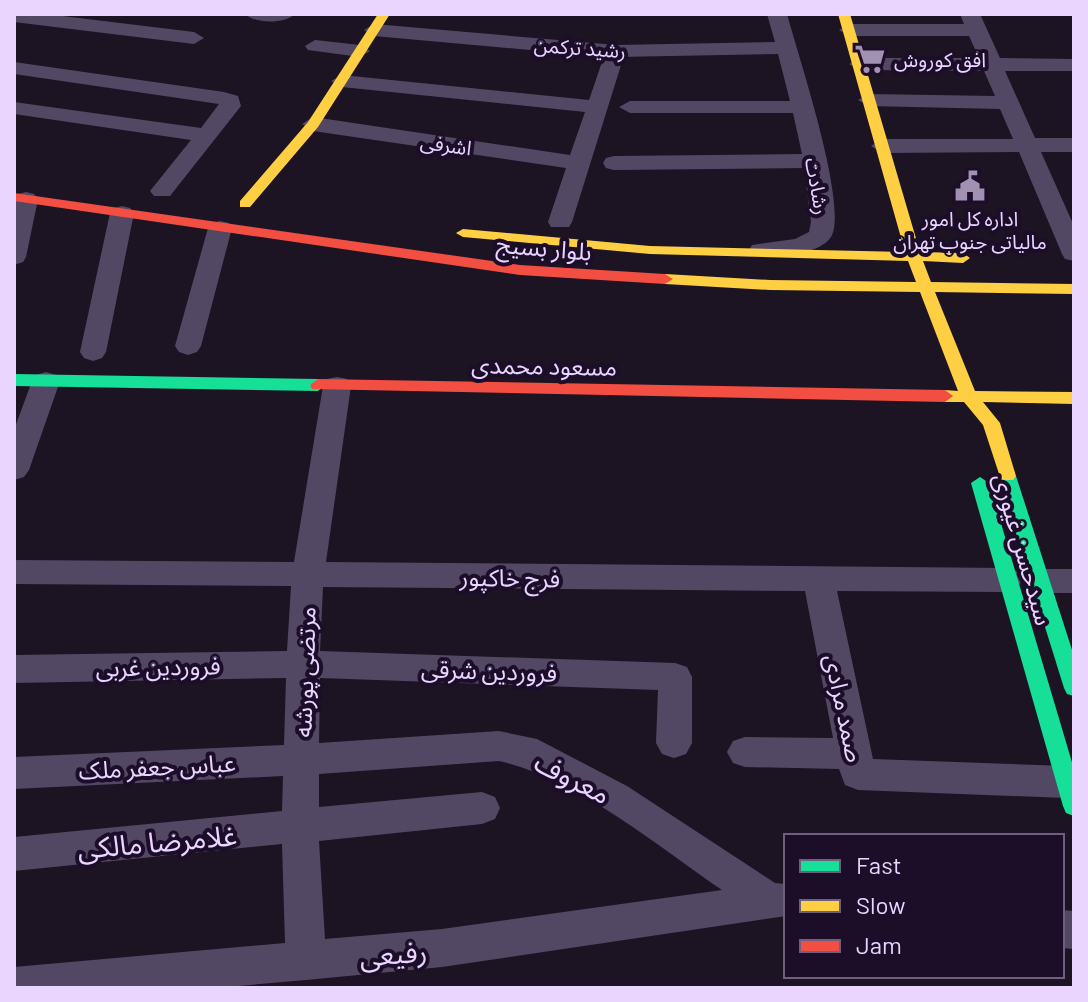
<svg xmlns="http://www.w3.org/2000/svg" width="1088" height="1002" font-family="Barlow,'Noto Sans Arabic',sans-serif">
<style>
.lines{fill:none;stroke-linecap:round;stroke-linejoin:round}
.street{fill:#534864;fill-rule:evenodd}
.fast{fill:#16e098;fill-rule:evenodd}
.slow{fill:#ffcf43;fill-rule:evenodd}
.jam{fill:#f24e42;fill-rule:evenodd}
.labels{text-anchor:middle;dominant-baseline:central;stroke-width:8;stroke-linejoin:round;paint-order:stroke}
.far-street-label{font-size:20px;fill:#e9d5ff;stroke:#1c0e29}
.far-poi-label{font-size:20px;fill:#e9d5ff;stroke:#1c0e29;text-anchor:start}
.street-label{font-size:24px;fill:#e9d5ff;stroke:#1c0e29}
.near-street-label{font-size:28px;fill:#e9d5ff;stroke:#1c0e29}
</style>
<rect width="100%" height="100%" fill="#1c1423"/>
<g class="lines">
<g class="street">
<polygon points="14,14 46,14 194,32 204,38 194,44 14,22"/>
<path d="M245,14H295C285,24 255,24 245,14Z"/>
<path d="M767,14H787C798,55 847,201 832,235C823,255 770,260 752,255L749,250L752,245L795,239L809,232L811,222L804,168L614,170L606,168L603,163L606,158L614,156L802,154L793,113H630L619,107L630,101H790L778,54L617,57L622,62L572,222L569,227H551L548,222L566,168L313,131L302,124L313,117L570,155L585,112L342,87L331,81L342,75L589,100L602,62L609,57L374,36L364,30L374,24L616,45L775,42Z"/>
<polygon points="960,14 980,14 1000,58 1074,59 1074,71 1005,71 1035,138 1074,138 1074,152 1041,152 1074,226 1074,261 1065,259 1062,254 1019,152 882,153 871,146 882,139 1013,139 1000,109 869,106 858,100 869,94 995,96 984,71 859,70 849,64 859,58 979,58 969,36 849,36 839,30 849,24 964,24"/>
<polygon points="315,40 360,45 370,51 360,57 308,50 305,46"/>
<polygon points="14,62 224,92 238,96 241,106 170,196 154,196 150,191 191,140 14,114 14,102 201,128 219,104 14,74"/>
<polygon points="26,192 34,194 38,199 26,257 23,262 14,265 14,200 18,194"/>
<polygon points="122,206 130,208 134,213 106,352 102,358 93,361 84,358 80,352 110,213 114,208"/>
<polygon points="220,221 229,223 232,228 201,346 197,352 188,355 179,352 175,346 208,228 211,223"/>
<polygon points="46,372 56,375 60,381 29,470 24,477 14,480 14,430 32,381 36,375"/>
<path d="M337,377L347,379L351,386L326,562L1006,568L1017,571L1022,580L1017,589L1006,592L837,591L873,759L1066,766L1074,769V795L1066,798L858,790L845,785L839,769L745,767L733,763L727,752L733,741L745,737L833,738L805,591L323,587L320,651L675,663L687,667L692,677V743L686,754L674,758L662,754L656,743L658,690L320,678L319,743L499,731L537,739L627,786L775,883L786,884V916L442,967L306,980L216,988H14V967L285,943L282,844L14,871V837L282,811L283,776L14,789V757L284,745L286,678L14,683V655L287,651L291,586L14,584V560L294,562L323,386L327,379ZM499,761C577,778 656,845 722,890L442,929L325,939L319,841L482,824L495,819L500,808L495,797L482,792L319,807V774Z"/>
<polygon points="1039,569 1074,569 1074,593 1039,593 1028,590 1023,581 1028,572"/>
<polygon points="1062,910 1074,911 1074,949 1062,948"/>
</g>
<g class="fast">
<polygon points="14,374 318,379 326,385 318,391 14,386"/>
<polygon points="1007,470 1016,476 1074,656 1074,696 1067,694 1064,688 998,476"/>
<polygon points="980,477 989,483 1074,769 1074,816 1066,813 1063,806 971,483"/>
</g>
<g class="slow">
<polygon points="378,14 390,14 318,127 250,207 240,207 240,201 308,122"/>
<polygon points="838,14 850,14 920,252 963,253 970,258 963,263 923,261 931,282 1074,284 1074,294 935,292 975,391 1074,392 1074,404 983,402 1000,423 1016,476 1013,480 1001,480 983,425 964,402 945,402 937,396 945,390 958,391 920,292 770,290 665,284 657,279 665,274 770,280 916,282 908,261 650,254 463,237 456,233 463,229 650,246 905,252"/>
</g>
<g class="jam">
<polygon points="14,193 520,265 665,274 673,279 665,284 520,275 14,201"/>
<polygon points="318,379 945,390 953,396 945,402 312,389 310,385"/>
</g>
</g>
<defs>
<g id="supermarket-bare" transform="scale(2.4)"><path d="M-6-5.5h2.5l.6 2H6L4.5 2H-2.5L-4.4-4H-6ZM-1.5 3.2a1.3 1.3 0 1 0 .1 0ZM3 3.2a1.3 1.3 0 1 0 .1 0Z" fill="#a191b2" stroke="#1c0e29" stroke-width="2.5" paint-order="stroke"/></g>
<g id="civic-bare" transform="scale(2.4)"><path d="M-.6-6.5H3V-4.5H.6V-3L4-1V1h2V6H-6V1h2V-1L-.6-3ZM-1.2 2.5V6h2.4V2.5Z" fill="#a191b2" stroke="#1c0e29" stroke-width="2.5" paint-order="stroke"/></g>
</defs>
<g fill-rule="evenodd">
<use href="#supermarket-bare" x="870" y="59"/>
<use href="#civic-bare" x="970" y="186"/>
</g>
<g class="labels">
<g class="far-street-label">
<text transform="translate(580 47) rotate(4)">رشید ترکمن</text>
<text transform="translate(446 144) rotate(8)">اشرفی</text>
<text transform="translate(818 186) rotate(80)">رشادت</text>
</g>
<g class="far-poi-label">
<text x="894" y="59">افق کوروش</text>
<text x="970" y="218" text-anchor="middle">اداره کل امور<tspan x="970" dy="23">مالیاتی جنوب تهران</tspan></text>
</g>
<g class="street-label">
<text transform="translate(544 247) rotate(5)">بلوار بسیج</text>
<text transform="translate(544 365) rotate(1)">مسعود محمدی</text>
<text transform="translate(1024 549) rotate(74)">سیدحسن غیوری</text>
<text transform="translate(510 577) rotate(1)">فرج خاکپور</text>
<text transform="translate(158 666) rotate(-1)">فروردین غربی</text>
<text transform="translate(489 670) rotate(2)">فروردین شرقی</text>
<text transform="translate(304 672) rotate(-88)">مرتضی پورشه</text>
<text transform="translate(845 708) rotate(78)">صمد مرادی</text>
<text transform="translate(157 766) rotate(-3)">عباس جعفر ملک</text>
</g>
<g class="near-street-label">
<text transform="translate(573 777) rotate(27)">معروف</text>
<text transform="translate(157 841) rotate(-5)">غلامرضا مالکی</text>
<text transform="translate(393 953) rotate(-5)">رفیعی</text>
</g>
</g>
<rect width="1088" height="1002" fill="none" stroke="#e9d5ff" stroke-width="32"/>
<rect x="784" y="834" width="280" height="144" fill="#1c0e29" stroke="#6e5e7f" stroke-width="2"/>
<rect x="800" y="860" width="40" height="12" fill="#16e098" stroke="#6e5e7f" stroke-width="2"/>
<text x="856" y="874" font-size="24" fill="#e9d5ff">Fast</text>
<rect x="800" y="900" width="40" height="12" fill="#ffcf43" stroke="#6e5e7f" stroke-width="2"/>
<text x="856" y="914" font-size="24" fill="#e9d5ff">Slow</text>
<rect x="800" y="940" width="40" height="12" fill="#f24e42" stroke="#6e5e7f" stroke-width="2"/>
<text x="856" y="954" font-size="24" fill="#e9d5ff">Jam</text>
</svg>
